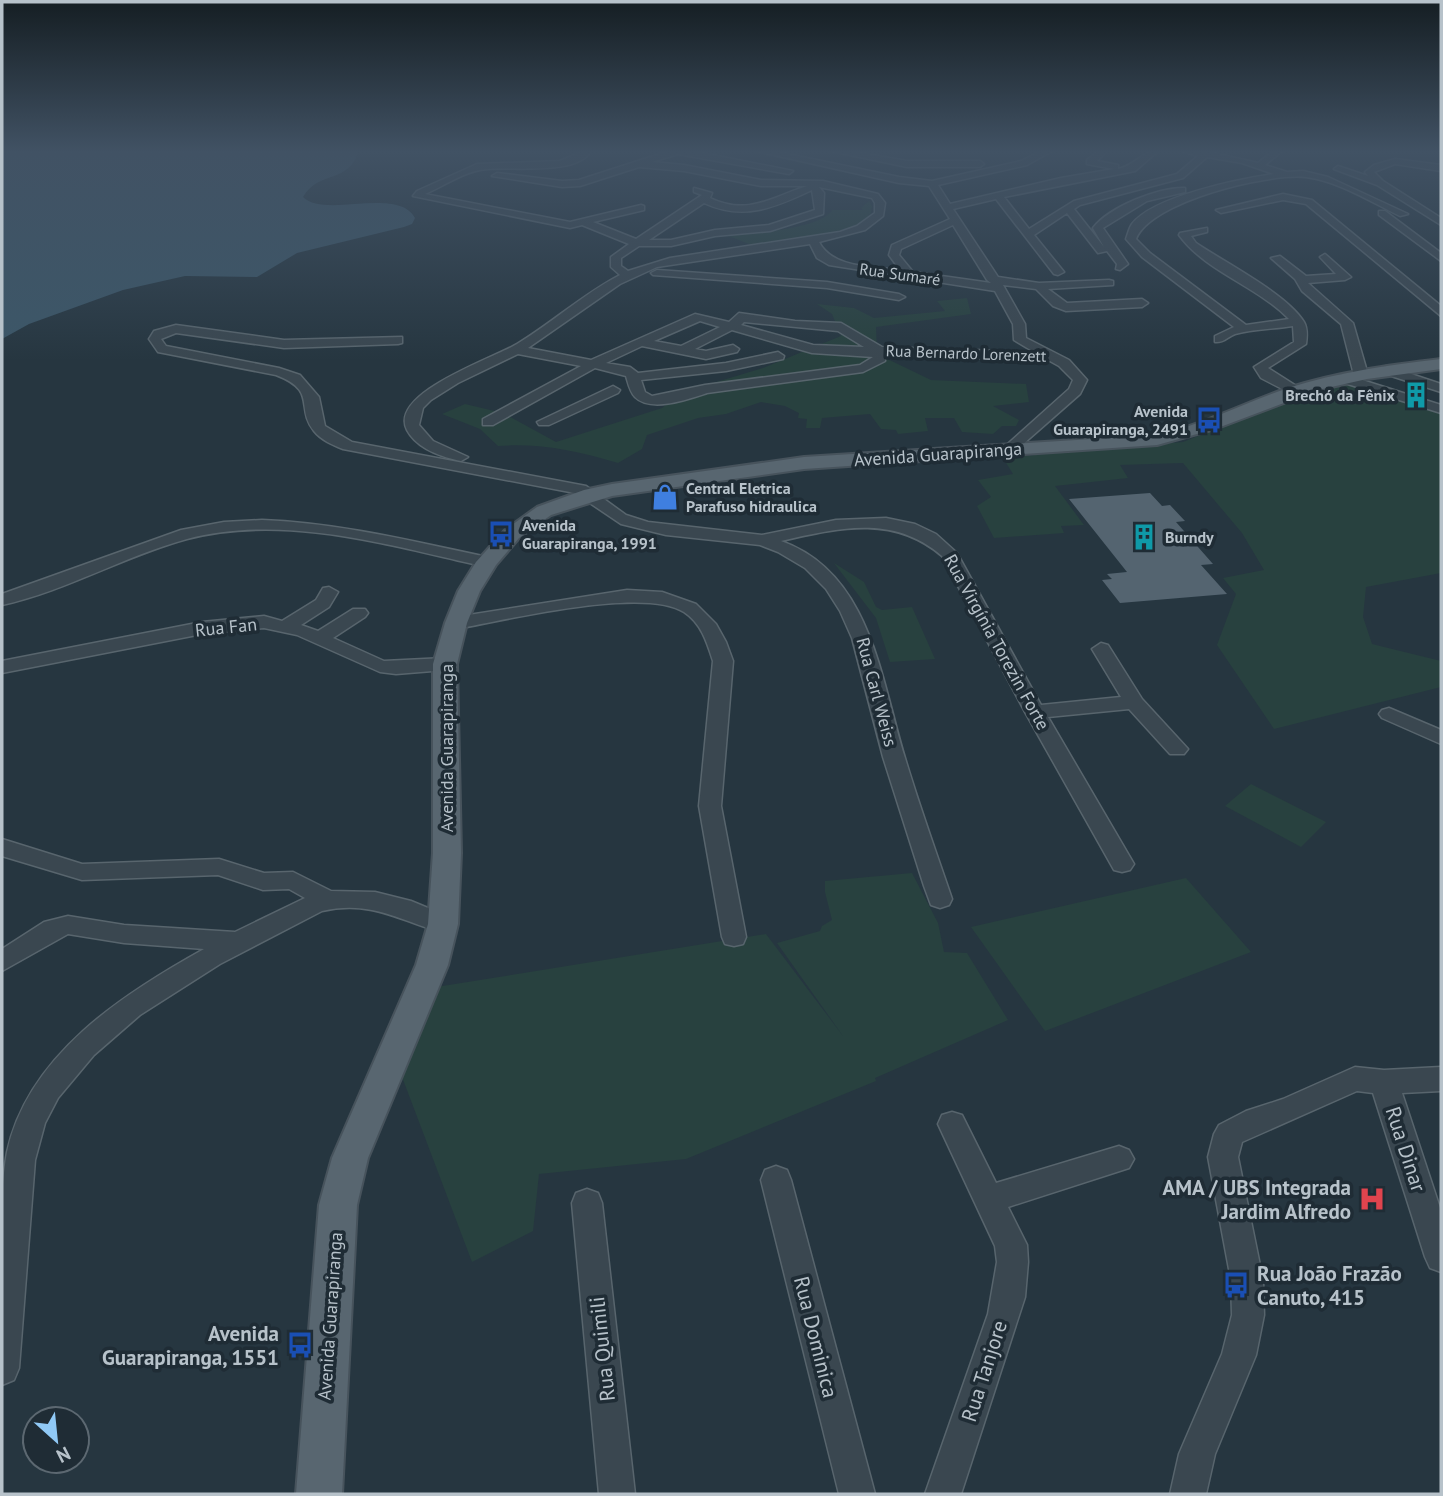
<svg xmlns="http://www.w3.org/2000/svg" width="1443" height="1496" font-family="'PT Sans',sans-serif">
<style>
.green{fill:#28413f}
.water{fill:#3c5768}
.building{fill:#546470}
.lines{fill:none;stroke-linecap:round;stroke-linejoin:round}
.minor-casing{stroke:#58656d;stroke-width:3}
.major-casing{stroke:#47535c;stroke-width:4}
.minor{fill:#3a4750;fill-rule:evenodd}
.major{fill:#586670;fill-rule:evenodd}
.labels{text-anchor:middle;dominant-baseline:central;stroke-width:7;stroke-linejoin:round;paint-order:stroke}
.far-street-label{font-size:16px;fill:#b7c2ca;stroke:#1f2c35}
.far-poi-label{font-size:16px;font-weight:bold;fill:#b7c2ca;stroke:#1f2c35;text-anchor:start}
.street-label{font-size:18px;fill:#b7c2ca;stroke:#1f2c35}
.near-street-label{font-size:21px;fill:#b7c2ca;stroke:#1f2c35}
.near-poi-label{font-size:21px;font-weight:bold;fill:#b7c2ca;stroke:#1f2c35;text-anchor:end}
</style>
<rect width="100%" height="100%" fill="#263640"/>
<g class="green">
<path d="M869,201L872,206L871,213L859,226L844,232L759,248L726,235C749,233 820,230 832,210H863L861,208Z"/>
<path d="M967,298L971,314L876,327L877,354L931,380L1026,384L1029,402L993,406L1019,420L1016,426H1002L993,434L962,432L954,418H925L928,431L898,434L896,430L881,429L870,414L822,418L820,428H806L807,419L798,418L799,413L785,406L761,402L726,414L698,418L647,435L642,449L618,463C577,451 540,443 498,446L480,429L442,414L465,404L503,413L556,442L662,408L680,393L763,368L841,336L832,314L817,304L854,308L874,318L945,311L937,301Z"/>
<polygon points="1347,384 1441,414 1441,573 1366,587 1363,617 1372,644 1441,661 1441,687 1274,729 1217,645 1236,594 1223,578 1264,570 1242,533 1183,463 1120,465 1128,478 1055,486 1084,525 1061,526 1064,533 994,538 977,506 991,497 978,480 1013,474 1003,458 1183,442 1281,403"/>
<polygon points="834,563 864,582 876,607 882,610 912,607 935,659 890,662 876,618"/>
<polygon points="1251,784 1326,822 1301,847 1225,806"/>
<polygon points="912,873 938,923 944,952 967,953 1008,1020 875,1078 876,1081 686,1159 539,1174 533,1231 472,1262 399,1069 430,988 766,934 843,1036 777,943 820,931 822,926 832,920 825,892 825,881"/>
<polygon points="1186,878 1251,952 1045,1031 971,927"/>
</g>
<path class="water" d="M2,151H358C350,184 318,170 303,197C325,219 397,186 415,218L412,224L404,227L297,253L257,277L185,276L123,290L29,324L2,339Z"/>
<polygon class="building" points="1150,493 1162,506 1170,505 1185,521 1176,522 1213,564 1201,565 1227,594 1120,603 1102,580 1112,579 1107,574 1127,572 1069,499"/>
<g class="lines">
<g class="minor-casing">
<g id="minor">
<path d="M583,151H591C576,177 507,165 480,170C462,173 442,187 425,194L570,222L641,205L644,206V210L593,222L636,239L702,195L694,192V188L712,193L710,198C748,216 770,198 807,186H761L684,171L639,167L580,186L562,187L492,176L497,173L562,181L579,180L669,151H693L793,171L789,174L678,154L652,162L684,165L761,180L823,181L878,194L885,203L883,216L865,230L819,242C833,269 873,266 900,270L889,255L892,245L950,219L929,186L899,183L756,151H773L899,177L932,181L1021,161L1041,151H1052L1027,165L938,185L950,204L1061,178L1114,169L1087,164V160L1098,151H1107L1097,161L1118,165V169C1134,166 1142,151 1158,151L1135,171L1004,197L1029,229L1074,201L1177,174L1198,156L1182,151H1205L1258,163L1273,151H1282L1265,165L1287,172L1303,171L1328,177L1408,214L1400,216C1371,202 1338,181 1306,177C1268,173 1151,201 1136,239L1150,253L1246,325L1289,319C1257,286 1206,272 1179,235L1180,233L1207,228V232L1191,236L1196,243C1224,262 1287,294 1304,322C1308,329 1307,337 1306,344L1268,368L1301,389L1303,392L1296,396L1261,378L1254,367L1294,342L1293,326C1275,329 1253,329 1235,334C1227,337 1224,343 1215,342V336L1234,327L1142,257L1126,239C1128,234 1129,228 1132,224C1154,196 1240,179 1274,174L1242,163L1207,157L1183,178L1080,205L1074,209L1104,247L1093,228C1109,207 1159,187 1185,188V192L1147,201L1103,228L1128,264L1120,270L1116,269L1117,264L1107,251L1098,253L1067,213L1034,235L1064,272L1058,275L1054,274L996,199L953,209L998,277L1039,283L1109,280L1113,281V285L1048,289L1067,303L1142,299L1148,303L1142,307L1066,311L1053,306L1036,289L1003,285L1025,324L1026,338L1069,360L1087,380L1080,394L1014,452H1004L1002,449L1069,389L1073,380L1059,366L1050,361L885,355V361L863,372L707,393C689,399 651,413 635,397C630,392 628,383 626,376L595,368L493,425H483V419L581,366L518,354L458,383L431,400L423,408L419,425L433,441L468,457L461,461C442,457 417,449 407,430C388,393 494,358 517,344C552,323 583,294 620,275L611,267V257L629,244L582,225L570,228L413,196L417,191L477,164L560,161ZM819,187L872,198L875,203V213L857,226L840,232L670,258L628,271L621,266V258L639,246H671L715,236L770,231L823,214L824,193ZM812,190L815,210L769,225L715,230L671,240H649L704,203C743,221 774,208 812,190ZM953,225L987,280L991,283L913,272L899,255L901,249ZM810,244L817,258L829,265L995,291L1013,324L1014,340L1034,352L882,347L841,323L795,321L739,313L729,322L695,314L591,360L528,348L620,284L657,267ZM700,321L720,327L681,346L654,341ZM744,322L838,331L864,347L813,345L741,325ZM732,330L812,353L873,357L860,365L705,385L652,396L645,392L641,380L726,371L783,359L784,356L778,352L726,363L638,373L630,367L606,363L642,346L706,359L737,352L739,349L733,345L706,351L695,349Z"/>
<polygon points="831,151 850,151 907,161 980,161 984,164 980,167 907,167"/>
<polygon points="1395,159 1441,165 1441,171 1395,164 1374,172 1383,181 1441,218 1441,225 1377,185 1334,169 1338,166 1368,176 1365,172 1374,165"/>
<polygon points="1283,194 1312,200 1441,306 1441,316 1306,204 1283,200 1221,213 1216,210"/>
<polygon points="1379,211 1385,211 1441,253 1441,261 1379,215"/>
<polygon points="1325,254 1351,277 1345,280 1308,283 1353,323 1368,375 1366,378 1361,379 1354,375 1341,324 1302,291 1295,279 1271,258 1280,256 1306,276 1336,274 1320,257"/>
<polygon points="657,270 827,282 899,294 905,297 899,300 827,288 653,275 651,273"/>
<path d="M176,325L284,340L402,337V343L398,344L284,348L176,333L161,339L166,346L279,368L300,375L319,397L325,426L352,442L586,486L626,515L648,522L762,535L836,520L886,518L915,524L936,534L957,553L1041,705L1121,697L1092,649L1101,643L1108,645L1142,699L1188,749L1184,754H1170L1129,709L1048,717L1134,864L1130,870L1122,872L1114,870L1025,712L942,556C893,514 839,528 781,541C871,573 881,680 905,758C919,805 936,852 952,899L949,905L940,908L931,905L924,886L883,757L852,638L840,611L826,589L805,568L778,552L760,545L666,535L621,524L575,493L343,449C333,445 321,440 314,431C295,407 318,391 276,375L158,352L149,339L154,331Z"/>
<polygon points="1387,366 1441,384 1441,392 1382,373 1382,367"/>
<polygon points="1343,374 1441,405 1441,413 1338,381 1338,375"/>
<polygon points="613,386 620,390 618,393 549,425 539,425 537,422"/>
<path d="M262,520C339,523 412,541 487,557L496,562L487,567C391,546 286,513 187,539C124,556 66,591 2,605V594L181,530L224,522Z"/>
<polygon points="329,587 338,592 329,607 301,625 318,631 353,609 365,609 368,613 365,617 333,638 384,661 445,658 455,664 445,670 396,674 380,672 297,635 264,628 202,634 2,673 2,661 202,622 264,616 282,621 316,600 323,588"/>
<path d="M627,590L662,592L696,604L716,624L726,642L733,661L721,806L746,937L743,944L734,946L725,944L722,937L699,806L713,661C707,642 701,623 684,612C644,586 506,620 456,629L447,623L456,617Z"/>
<polygon points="1389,708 1441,730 1441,744 1382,718 1379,714 1382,710"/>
<path d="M2,839L82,864L219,859L264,873L293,872L331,891L375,892L411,901L452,918L455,924L452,930L443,933C399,920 371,900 322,911L220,964L140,1015L94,1055L58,1098L45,1123L35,1160L19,1368L14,1380L2,1385C0,1347 2,1307 2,1268C2,1230 0,1190 7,1152C28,1055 123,994 204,949L124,943L68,934L2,971V949L44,922L68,916L124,925L235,932L305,898L289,889L263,890L218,875L82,880L2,856Z"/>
<polygon points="1355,1067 1384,1070 1441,1067 1441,1091 1402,1093 1441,1211 1441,1272 1430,1268 1425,1257 1373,1093 1357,1091 1242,1142 1238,1157 1263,1280 1264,1315 1256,1355 1215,1454 1206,1494 1170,1494 1179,1454 1222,1354 1232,1315 1231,1280 1208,1157 1214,1134 1219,1125 1246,1111 1283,1099"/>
<polygon points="952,1112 962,1115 996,1183 1119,1146 1129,1150 1134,1159 1129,1168 1008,1207 1027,1245 1028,1262 1025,1297 961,1494 925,1494 988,1314 997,1262 995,1246 938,1124 942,1115"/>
<polygon points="776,1166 787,1170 791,1180 875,1494 839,1494 761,1180 765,1170"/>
<polygon points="587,1189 598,1193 602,1203 635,1494 599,1494 572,1203 576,1193"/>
</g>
</g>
<g class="major-casing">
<path id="major" d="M1441,359V369L1367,379L1318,390L1215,429L1157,445L804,469L612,496L551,515L519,538L496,565L480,591L467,623L457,664L461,853L458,924L448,965L368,1158L357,1205L342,1494H296L319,1205L332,1158L416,965L428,924L433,853V664L445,623L458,591L476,562L505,530L537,507L584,490L612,484L804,457L1157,435C1203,425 1244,403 1288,388C1338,372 1390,365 1441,359Z"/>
</g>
<use href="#minor" class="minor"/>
<use href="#major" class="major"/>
</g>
<linearGradient id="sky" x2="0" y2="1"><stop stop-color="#151e23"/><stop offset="0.42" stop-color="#415264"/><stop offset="1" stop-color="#415264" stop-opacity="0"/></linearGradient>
<rect width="1443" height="361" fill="url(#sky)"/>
<defs>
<g id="building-bare" transform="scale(2.1)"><path d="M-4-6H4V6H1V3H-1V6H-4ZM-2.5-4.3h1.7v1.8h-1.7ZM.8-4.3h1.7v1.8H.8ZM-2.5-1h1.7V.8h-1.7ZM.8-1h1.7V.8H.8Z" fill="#0f9aa8" stroke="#1f2c35" stroke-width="2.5" paint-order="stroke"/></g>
<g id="bus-bare" transform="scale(2.1)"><path d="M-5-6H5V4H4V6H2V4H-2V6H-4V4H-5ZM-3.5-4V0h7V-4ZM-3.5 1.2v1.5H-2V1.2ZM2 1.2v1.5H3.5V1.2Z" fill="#1a4fb4" stroke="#1f2c35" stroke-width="2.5" paint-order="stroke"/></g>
<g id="shop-bare" transform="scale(2.1)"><path d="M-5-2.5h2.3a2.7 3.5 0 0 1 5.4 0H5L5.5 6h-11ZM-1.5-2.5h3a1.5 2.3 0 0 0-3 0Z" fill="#3f7fe0" stroke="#1f2c35" stroke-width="2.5" paint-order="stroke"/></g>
<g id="hospital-bare" transform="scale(2.1)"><path d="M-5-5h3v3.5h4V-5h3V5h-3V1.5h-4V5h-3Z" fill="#e0444e" stroke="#1f2c35" stroke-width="2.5" paint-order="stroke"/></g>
</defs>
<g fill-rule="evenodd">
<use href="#building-bare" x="1416" y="395"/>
<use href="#bus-bare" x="1209" y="420"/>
<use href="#shop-bare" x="665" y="497"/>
<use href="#bus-bare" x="501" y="534"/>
<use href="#building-bare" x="1144" y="537"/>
<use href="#hospital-bare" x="1372" y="1199"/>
<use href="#bus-bare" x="1236" y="1285"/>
<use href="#bus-bare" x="300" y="1345"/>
</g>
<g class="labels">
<g class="far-street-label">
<text transform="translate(900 274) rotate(8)">Rua Sumaré</text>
<text transform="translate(966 353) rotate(2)">Rua Bernardo Lorenzett</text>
</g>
<g class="far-poi-label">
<text x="1395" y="395" text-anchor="end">Brechó da Fênix</text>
<text x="1188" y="411" text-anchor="end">Avenida<tspan x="1188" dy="18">Guarapiranga, 2491</tspan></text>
<text x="686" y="488">Central Eletrica<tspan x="686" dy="18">Parafuso hidraulica</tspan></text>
<text x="522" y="525">Avenida<tspan x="522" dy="18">Guarapiranga, 1991</tspan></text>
<text x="1165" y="537">Burndy</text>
</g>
<g class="street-label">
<text transform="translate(938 454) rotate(-4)">Avenida Guarapiranga</text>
<text transform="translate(226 627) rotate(-6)">Rua Fan</text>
<text transform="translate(997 642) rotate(61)">Rua Virgínia Torezin Forte</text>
<text transform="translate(877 692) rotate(75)">Rua Carl Weiss</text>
<text transform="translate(446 748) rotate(-90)">Avenida Guarapiranga</text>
<text transform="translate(330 1316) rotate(-86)">Avenida Guarapiranga</text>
</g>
<g class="near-street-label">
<text transform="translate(1406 1149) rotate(72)">Rua Dinar</text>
<text transform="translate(816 1337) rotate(76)">Rua Dominica</text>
<text transform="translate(602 1349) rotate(-96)">Rua Quimili</text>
<text transform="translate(984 1371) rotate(-72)">Rua Tanjore</text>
</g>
<g class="near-poi-label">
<text x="1351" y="1187">AMA / UBS Integrada<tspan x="1351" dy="24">Jardim Alfredo</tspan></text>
<text x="1257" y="1273" text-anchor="start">Rua João Frazão<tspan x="1257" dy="24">Canuto, 415</tspan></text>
<text x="279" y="1333">Avenida<tspan x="279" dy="24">Guarapiranga, 1551</tspan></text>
</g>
</g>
<rect width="1443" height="1496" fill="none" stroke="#b7c2ca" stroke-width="7"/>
<g transform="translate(56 1440) rotate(153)"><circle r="33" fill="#1f2c35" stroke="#5c6871" stroke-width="2"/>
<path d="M0-5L12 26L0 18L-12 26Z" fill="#90c9f6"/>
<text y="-10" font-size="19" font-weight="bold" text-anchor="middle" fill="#b7c2ca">N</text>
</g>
</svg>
